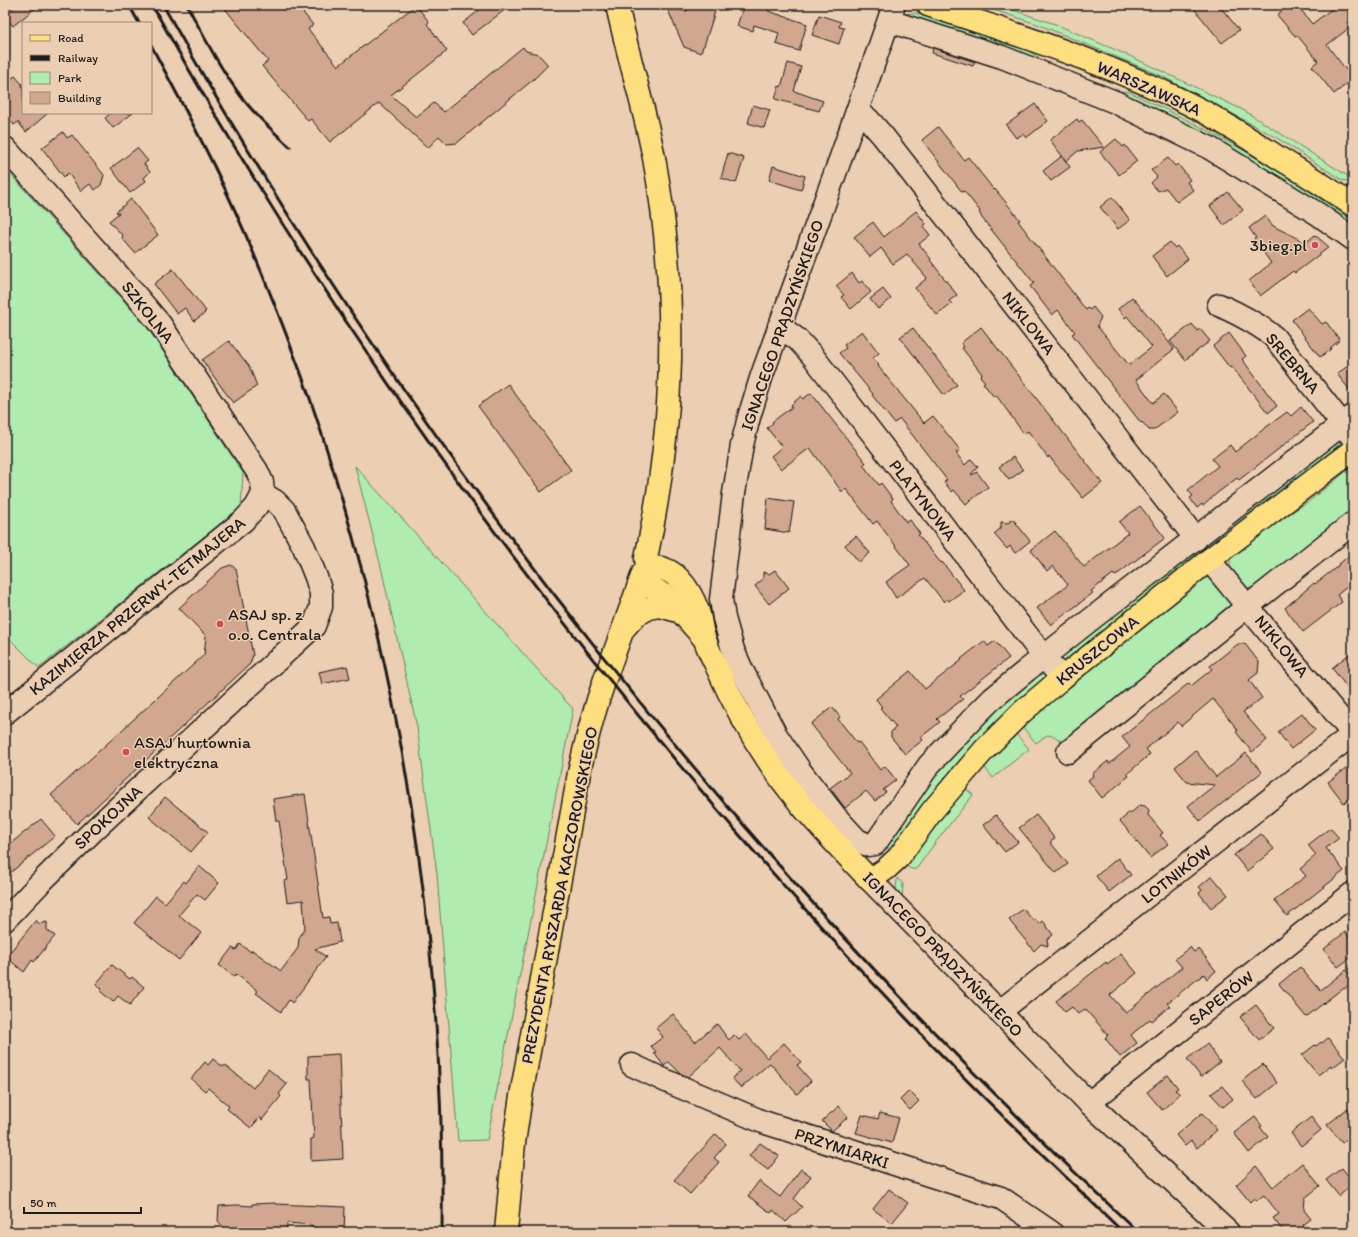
<svg xmlns="http://www.w3.org/2000/svg" width="1358" height="1237" font-family="Itim,sans-serif">
<style>
.green{fill:#b0ebb0;stroke:#668466}
.building{fill:#d2a790;stroke:#1c1c1c}
.lines{fill:none;stroke-linecap:round;stroke-linejoin:round}
.minor-casing{stroke:#1c1c1c;stroke-width:25}
.major-casing{stroke:#1c1c1c;stroke-width:25}
.minor{stroke:#ecceb2;stroke-width:22}
.major{stroke:#fedf80;stroke-width:22}
.rail{stroke:#1c1c1c;stroke-width:3}
.poi-dot{fill:#d1495b;stroke:#ecceb2;stroke-width:1.5}
.labels{text-anchor:middle;dominant-baseline:central;stroke-width:3;stroke-linejoin:round;paint-order:stroke}
.street-label{font-size:17px;fill:#1c1c1c;stroke:#ecceb2}
.poi-label{font-size:17px;fill:#1c1c1c;stroke:#ecceb2;text-anchor:start}
</style>
<rect width="100%" height="100%" fill="#ecceb2"/>
<filter id="ink" filterUnits="userSpaceOnUse"><feTurbulence type="fractalNoise" baseFrequency=".025" numOctaves="2"/><feDisplacementMap in="SourceGraphic" scale="8" xChannelSelector="R" yChannelSelector="G"/><feConvolveMatrix kernelMatrix="1 2 1 2 8 2 1 2 1" color-interpolation-filters="sRGB"/></filter>
<g filter="url(#ink)">
<g class="green">
<polygon points="860,5 879,5 880,10 877,11"/>
<polygon points="979,5 998,5 1055,24 1132,57 1243,110 1351,178 1351,180 1350,182 1342,180 1274,136 1160,75 1037,24"/>
<polygon points="915,13 1027,50 1047,63 1015,50 1014,51 902,14"/>
<path d="M1121,91L1129,92C1168,110 1206,129 1243,150C1281,172 1317,196 1353,221V232L1159,110L1121,92Z"/>
<polygon points="5,168 147,327 243,473 241,507 39,668 5,634"/>
<path d="M1337,436L1344,441L1069,662C1063,662 1061,660 1060,654Z"/>
<polygon points="355,466 573,709 487,1140 458,1141 437,874 417,727 381,567"/>
<polygon points="1353,466 1353,513 1255,589 1245,587 1230,569 1230,558 1243,543 1308,502"/>
<path d="M1201,577H1212L1218,579L1234,607L1085,728C1075,730 1070,738 1061,741L1054,736L1047,735L1036,743L1021,725Z"/>
<polygon points="1043,670 1047,675 1046,679 890,850 884,843 960,740"/>
<polygon points="1013,733 1016,734 1029,749 993,778 983,765"/>
<path d="M965,788L973,795L935,843L917,868C912,871 909,868 905,865L933,822Z"/>
<polygon points="897,878 903,884 902,897 896,891"/>
</g>
<g class="building">
<polygon points="16,5 39,5 13,26 5,16 5,14"/>
<polygon points="222,5 297,5 313,25 308,29 338,66 416,5 429,22 427,24 447,51 391,95 416,117 434,103 444,112 523,47 526,51 538,54 548,65 535,78 457,143 447,144 439,136 428,148 379,103 330,142 311,119 308,121 262,66 268,61"/>
<polygon points="486,5 511,5 472,35 463,23"/>
<polygon points="689,5 717,5 704,46 703,46 701,53 684,47 668,10 687,11"/>
<polygon points="744,5 771,5 768,11 807,24 799,51 776,44 779,33 754,25 753,31 737,26"/>
<polygon points="1191,5 1219,5 1239,30 1222,43"/>
<polygon points="1289,5 1297,5 1312,24 1337,5 1353,5 1353,25 1327,45 1353,79 1334,94 1312,66 1318,61 1297,35 1295,36 1277,15"/>
<polygon points="819,15 841,22 839,27 844,28 839,44 812,35"/>
<polygon points="933,48 975,62 973,66 932,53"/>
<polygon points="788,63 801,67 794,91 823,101 819,111 775,99 779,86 781,87"/>
<polygon points="15,76 22,84 23,92 23,113 48,113 26,132 18,122 14,125 5,113 5,83"/>
<polygon points="1035,104 1048,121 1026,138 1023,134 1016,138 1006,125"/>
<polygon points="753,105 770,110 764,128 748,123"/>
<polygon points="111,113 133,113 113,128 105,118"/>
<polygon points="1077,119 1079,122 1082,120 1104,147 1078,151 1066,161 1050,140"/>
<polygon points="938,127 964,160 968,157 994,190 995,189 1020,220 1018,221 1086,310 1088,308 1090,310 1093,307 1101,317 1097,326 1129,365 1152,347 1127,316 1125,318 1118,309 1132,297 1146,313 1174,349 1136,380 1153,403 1164,394 1178,412 1154,430 1149,430 1142,422 1141,423 1072,334 1075,332 1058,310 1052,315 1030,286 1034,283 982,218 979,212 980,211 964,191 962,192 922,140"/>
<polygon points="63,132 67,138 72,135 104,175 101,185 95,190 90,184 81,191 68,173 64,177 42,148"/>
<polygon points="1116,139 1123,147 1125,145 1137,161 1119,175 1100,152"/>
<polygon points="137,148 148,161 144,164 150,172 144,178 146,181 130,193 111,168"/>
<polygon points="728,153 744,158 736,183 721,178"/>
<polygon points="1062,156 1070,167 1051,181 1043,171"/>
<polygon points="1168,158 1175,166 1178,164 1190,180 1187,182 1193,190 1177,202 1166,188 1158,191 1151,183 1157,177 1151,170"/>
<polygon points="773,166 805,176 801,190 769,180"/>
<polygon points="1228,192 1243,210 1224,225 1210,206"/>
<polygon points="1112,197 1130,220 1118,229 1100,207"/>
<polygon points="131,199 158,235 135,253 122,238 123,236 109,221 119,213 116,212"/>
<polygon points="916,211 926,224 923,226 930,235 919,244 931,259 930,260 957,295 949,301 952,304 937,315 915,288 927,278 907,254 893,264 881,248 870,257 854,237 873,222 884,237"/>
<polygon points="1265,216 1273,226 1301,240 1304,244 1315,235 1329,247 1295,273 1293,271 1260,296 1249,281 1271,263 1254,239 1256,238 1249,228"/>
<polygon points="1170,242 1175,248 1177,246 1188,259 1167,276 1152,256"/>
<polygon points="173,269 206,311 204,312 205,313 194,321 185,308 177,314 154,284"/>
<polygon points="852,273 859,283 862,281 871,292 851,309 841,297 844,295 836,286"/>
<polygon points="883,289 891,299 878,309 870,299"/>
<polygon points="1308,308 1322,324 1326,322 1340,340 1330,348 1331,349 1320,357 1292,320"/>
<polygon points="1192,324 1198,331 1200,329 1210,341 1185,360 1170,341"/>
<polygon points="981,327 1102,483 1083,498 1055,464 1049,456 1048,458 1028,431 1024,434 996,395 994,397 983,383 985,382 980,376 982,374 962,348 964,347 961,343"/>
<polygon points="913,328 957,385 944,395 900,337"/>
<polygon points="862,331 879,353 873,358 879,365 878,366 924,423 933,416 960,450 956,453 965,465 971,459 978,467 971,474 972,475 977,472 988,487 966,504 954,490 952,492 944,482 947,480 900,419 894,423 872,395 873,394 839,353 846,348 844,345"/>
<polygon points="1229,333 1246,356 1242,359 1277,406 1268,413 1232,367 1230,368 1213,346"/>
<polygon points="229,341 249,366 257,386 233,403 202,360"/>
<polygon points="1353,362 1353,394 1337,374"/>
<polygon points="508,384 571,470 541,492 478,406"/>
<polygon points="811,393 866,463 863,465 879,485 881,483 893,499 891,501 906,522 910,520 920,534 918,535 941,563 942,562 964,590 949,601 947,599 944,602 925,578 896,598 886,582 910,565 877,521 873,524 846,489 842,492 810,448 781,469 771,456 782,447 767,428 773,423 772,422 792,407 791,405 801,396 803,399"/>
<polygon points="1301,407 1313,422 1239,480 1237,478 1216,494 1203,506 1202,504 1197,508 1190,498 1193,496 1188,490 1218,466 1212,459 1230,445 1235,452 1265,428 1287,412 1291,416"/>
<polygon points="1013,457 1023,470 1009,480 999,467"/>
<polygon points="768,498 794,502 789,533 765,529"/>
<polygon points="1140,506 1165,538 1115,576 1113,574 1091,591 1093,593 1051,625 1037,608 1068,585 1053,566 1047,571 1031,550 1055,531 1084,567 1128,533 1119,522"/>
<polygon points="1013,519 1030,541 1015,553 1010,546 1007,549 994,534 1001,528 1001,522 1008,523"/>
<polygon points="856,536 870,553 859,562 845,545"/>
<polygon points="1353,552 1353,582 1337,595 1342,602 1303,632 1285,608 1314,583 1315,584 1338,566 1338,565"/>
<polygon points="231,565 236,569 253,655 250,664 77,824 51,795 204,655 206,636 179,608 222,568"/>
<polygon points="775,570 789,588 769,604 755,586 763,579 763,572 769,574"/>
<polygon points="984,641 988,646 995,641 1009,658 960,696 963,699 937,719 940,722 921,737 923,740 905,754 891,737 891,732 896,727 880,708 882,707 876,699 910,671 925,689 962,660 961,659"/>
<polygon points="1238,644 1245,644 1259,662 1258,673 1249,680 1262,698 1243,712 1267,740 1252,752 1236,732 1238,730 1213,699 1181,726 1178,722 1146,749 1150,754 1127,774 1129,776 1102,798 1088,780 1093,776 1092,774 1108,761 1109,764 1130,747 1122,737 1189,683 1191,686 1212,669 1210,666"/>
<polygon points="1353,651 1353,695 1332,668"/>
<polygon points="347,666 350,678 322,684 319,672"/>
<polygon points="832,707 840,717 838,719 857,743 859,742 880,770 885,766 896,780 883,790 886,792 875,801 866,791 845,808 830,788 850,773 811,724"/>
<polygon points="1302,713 1315,730 1291,749 1278,732"/>
<polygon points="1195,750 1216,777 1246,753 1262,772 1200,821 1188,806 1215,785 1187,782 1175,767"/>
<polygon points="1347,768 1353,776 1353,795 1344,803 1328,782"/>
<polygon points="305,794 323,918 329,917 330,924 337,923 340,942 315,949 326,957 292,1003 289,1000 281,1012 256,993 258,991 236,974 234,977 219,965 232,948 236,950 240,944 251,952 252,950 281,971 298,948 299,938 305,928 303,900 287,902 284,881 288,880 279,821 276,821 273,799"/>
<polygon points="165,797 208,832 191,852 149,817"/>
<polygon points="1140,805 1145,806 1149,810 1148,815 1163,833 1160,835 1168,844 1150,858 1120,821 1126,816 1127,813 1131,813"/>
<polygon points="996,815 1018,842 1005,852 983,825"/>
<polygon points="1036,815 1055,839 1050,842 1068,864 1056,873 1019,828"/>
<polygon points="41,819 55,836 5,877 5,848"/>
<polygon points="1330,828 1339,838 1326,848 1344,871 1287,916 1274,900 1306,876 1300,869 1316,855 1308,845"/>
<polygon points="1261,834 1274,849 1247,871 1234,855"/>
<polygon points="1118,858 1131,875 1109,892 1096,876"/>
<polygon points="199,866 219,883 205,900 197,894 179,915 201,933 179,960 134,923 156,896 165,903 184,881 186,883"/>
<polygon points="1212,876 1228,895 1211,908 1199,893 1202,890 1199,887"/>
<polygon points="1023,909 1033,920 1035,919 1040,924 1043,921 1053,935 1047,940 1048,946 1041,944 1034,951 1009,920"/>
<polygon points="36,920 39,924 47,922 47,930 55,936 34,962 32,960 24,972 6,957"/>
<polygon points="1345,932 1353,942 1353,956 1338,967 1324,949"/>
<polygon points="1190,947 1194,952 1199,949 1216,971 1207,979 1204,974 1167,1003 1170,1006 1152,1021 1150,1019 1131,1035 1137,1043 1120,1057 1105,1038 1108,1035 1085,1009 1078,1014 1072,1007 1065,1012 1056,1001 1106,962 1107,964 1121,954 1137,973 1110,995 1126,1013 1182,967 1175,959"/>
<polygon points="112,965 130,979 132,977 144,987 130,1005 118,996 113,1002 100,991 102,989 96,984"/>
<polygon points="1300,967 1315,985 1316,984 1321,990 1346,970 1353,979 1353,982 1344,989 1343,988 1306,1017 1279,984"/>
<polygon points="1256,1005 1274,1028 1259,1040 1240,1017"/>
<polygon points="673,1014 695,1042 717,1024 729,1040 734,1035 739,1040 746,1034 767,1058 784,1043 801,1062 797,1065 811,1081 797,1094 770,1063 741,1088 732,1078 740,1071 720,1048 688,1077 680,1073 669,1062 664,1066 654,1053 656,1052 651,1046 663,1037 656,1028"/>
<polygon points="1328,1038 1345,1058 1332,1068 1331,1065 1318,1075 1302,1055 1315,1045 1316,1046 1321,1042 1322,1043"/>
<polygon points="1207,1044 1220,1062 1201,1077 1187,1059"/>
<polygon points="339,1054 343,1159 311,1161 311,1139 314,1138 311,1079 308,1079 308,1056"/>
<polygon points="213,1059 223,1067 225,1065 253,1088 268,1069 287,1084 279,1094 281,1096 262,1120 260,1117 251,1128 227,1109 229,1106 208,1088 205,1091 191,1079 205,1062 208,1065"/>
<polygon points="1263,1064 1277,1083 1257,1099 1242,1081"/>
<polygon points="1168,1075 1178,1088 1175,1090 1180,1094 1162,1110 1147,1092"/>
<polygon points="1222,1086 1233,1099 1223,1107 1211,1094"/>
<polygon points="909,1091 919,1101 910,1110 900,1100"/>
<polygon points="839,1106 848,1117 832,1131 822,1121"/>
<polygon points="1348,1108 1353,1115 1353,1134 1342,1143 1327,1125"/>
<polygon points="880,1113 899,1118 892,1143 856,1133 862,1115 878,1119"/>
<polygon points="1202,1113 1217,1130 1197,1148 1191,1141 1185,1146 1176,1135"/>
<polygon points="1255,1117 1262,1126 1260,1127 1268,1137 1249,1153 1234,1133"/>
<polygon points="1311,1117 1321,1130 1301,1146 1291,1133"/>
<polygon points="716,1134 726,1144 714,1158 719,1162 690,1194 674,1180"/>
<polygon points="760,1143 779,1156 768,1170 749,1156"/>
<polygon points="1302,1163 1320,1186 1305,1198 1304,1210 1311,1219 1303,1225 1308,1232 1284,1232 1273,1218 1279,1214 1264,1195 1256,1201 1254,1198 1250,1202 1236,1185 1256,1166 1273,1187"/>
<polygon points="1342,1168 1353,1182 1353,1184 1339,1196 1326,1180"/>
<polygon points="801,1169 811,1176 794,1199 802,1207 786,1222 773,1210 771,1213 748,1196 759,1181 780,1197"/>
<polygon points="889,1189 908,1203 892,1223 873,1209"/>
<polygon points="275,1203 275,1204 345,1207 344,1232 315,1232 315,1227 311,1227 311,1225 287,1223 286,1232 233,1232 233,1231 226,1230 218,1221 219,1206 237,1205 252,1206 252,1204"/>
</g>
<g class="lines">
<g class="minor-casing">
<g id="minor">
<polyline points="894,5 841,157 762,375 749,417 742,445 734,493 721,599 724,618 733,650 742,670 776,735 801,772 836,817 857,840 868,845 875,844 929,765 978,713 992,699 1027,670 1094,617 1353,416"/>
<polyline points="889,21 1002,57 1115,102 1208,147 1318,214 1353,239"/>
<polyline points="857,112 868,119 883,136 1196,539"/>
<polyline points="5,148 128,286 160,324 257,471 262,482 263,494"/>
<path d="M1219,305C1239,314 1257,323 1274,337L1353,438"/>
<polyline points="779,326 797,339 812,355 1044,657 1062,678"/>
<polyline points="1209,560 1353,734"/>
<polyline points="5,713 243,521 256,507 263,494"/>
<polyline points="1068,752 1248,606 1353,523"/>
<polyline points="870,880 1089,1103 1228,1232"/>
<polyline points="5,920 43,880 96,828 314,626 321,607 321,593 316,577 304,547 284,510 275,501 263,494"/>
<polyline points="999,1012 1353,734"/>
<polyline points="632,1065 664,1080 763,1122 1001,1198 1051,1232"/>
<polyline points="1089,1103 1353,893"/>
</g>
</g>
<g class="major-casing">
<g id="major">
<path d="M617,5C628,56 644,106 654,158C679,293 675,424 646,558L647,568"/>
<path d="M928,5C1020,35 1113,65 1199,109C1227,124 1253,141 1279,158C1304,173 1329,189 1353,205"/>
<path d="M647,568C674,563 690,589 698,611C701,620 701,631 705,640C708,649 712,657 716,665C738,715 767,764 802,806C824,832 847,856 870,880L886,869L899,857L932,811L985,749L1022,712L1062,678L1209,560L1353,450"/>
<polyline points="641,580 665,596 681,612"/>
<polyline points="625,627 636,615 649,608 660,606 681,612 702,636"/>
<path d="M506,1232L514,1143L521,1096L579,773C586,741 594,710 605,679C617,644 631,609 643,573L647,568"/>
</g>
</g>
<use href="#minor" class="minor"/>
<use href="#major" class="major"/>
<g class="rail">
<polyline points="129,5 139,23"/>
<path d="M152,5C363,382 627,728 926,1039C990,1105 1057,1169 1123,1232"/>
<path d="M163,5C420,463 754,875 1138,1232"/>
<path d="M187,5C204,37 221,70 243,99C257,117 274,132 290,147"/>
<path d="M151,45C172,85 194,125 214,166C244,227 270,291 294,355C312,401 327,449 341,496C412,734 445,984 442,1232"/>
</g>
</g>
</g>
<g class="poi-dot">
<circle cx="1315" cy="245" r="4"/>
<circle cx="220" cy="624" r="4"/>
<circle cx="126" cy="752" r="4"/>
</g>
<g class="labels">
<g class="street-label">
<text transform="translate(1149 88) rotate(24)">WARSZAWSKA</text>
<text transform="translate(148 312) rotate(52)">SZKOLNA</text>
<text transform="translate(1029 323) rotate(52)">NIKLOWA</text>
<text transform="translate(782 325) rotate(-71)">IGNACEGO PRĄDZYŃSKIEGO</text>
<text transform="translate(1293 363) rotate(50)">SREBRNA</text>
<text transform="translate(923 500) rotate(52)">PLATYNOWA</text>
<text transform="translate(137 606) rotate(-39)">KAZIMIERZA PRZERWY-TETMAJERA</text>
<text transform="translate(1282 646) rotate(51)">NIKLOWA</text>
<text transform="translate(1097 650) rotate(-39)">KRUSZCOWA</text>
<text transform="translate(108 817) rotate(-43)">SPOKOJNA</text>
<text transform="translate(1176 874) rotate(-38)">LOTNIKÓW</text>
<text transform="translate(559 895) rotate(-79)">PREZYDENTA RYSZARDA KACZOROWSKIEGO</text>
<text transform="translate(943 954) rotate(46)">IGNACEGO PRĄDZYŃSKIEGO</text>
<text transform="translate(1221 998) rotate(-38)">SAPERÓW</text>
<text transform="translate(842 1148) rotate(18)">PRZYMIARKI</text>
</g>
<g class="poi-label">
<text x="1307" y="245" text-anchor="end">3bieg.pl</text>
<text x="228" y="614">ASAJ sp. z<tspan x="228" dy="20">o.o. Centrala</tspan></text>
<text x="134" y="742">ASAJ hurtownia<tspan x="134" dy="20">elektryczna</tspan></text>
</g>
</g>
<rect width="1358" height="1237" fill="none" stroke="#ecceb2" stroke-width="20"/>
<rect x="10" y="10" width="1338" height="1217" fill="none" stroke="#1c1c1c" stroke-width="1.5" filter="url(#ink)"/>
<rect x="22" y="22" width="130" height="92" fill="#ecceb2" stroke="#998776"/>
<rect x="30" y="35" width="20" height="6" fill="#fedf80" stroke="#998776"/>
<text x="58" y="42" font-size="12" fill="#1c1c1c">Road</text>
<rect x="30" y="55" width="20" height="6" fill="#1c1c1c" stroke="#998776"/>
<text x="58" y="62" font-size="12" fill="#1c1c1c">Railway</text>
<rect x="30" y="72" width="20" height="12" fill="#b0ebb0" stroke="#998776"/>
<text x="58" y="82" font-size="12" fill="#1c1c1c">Park</text>
<rect x="30" y="92" width="20" height="12" fill="#d2a790" stroke="#998776"/>
<text x="58" y="102" font-size="12" fill="#1c1c1c">Building</text>
<path d="M24 1207v6h117v-6" fill="none" stroke="#1c1c1c" stroke-width="2"/>
<text x="30" y="1207" font-size="12" fill="#1c1c1c" stroke="#ecceb2" stroke-width="3" paint-order="stroke">50 m</text>
</svg>
